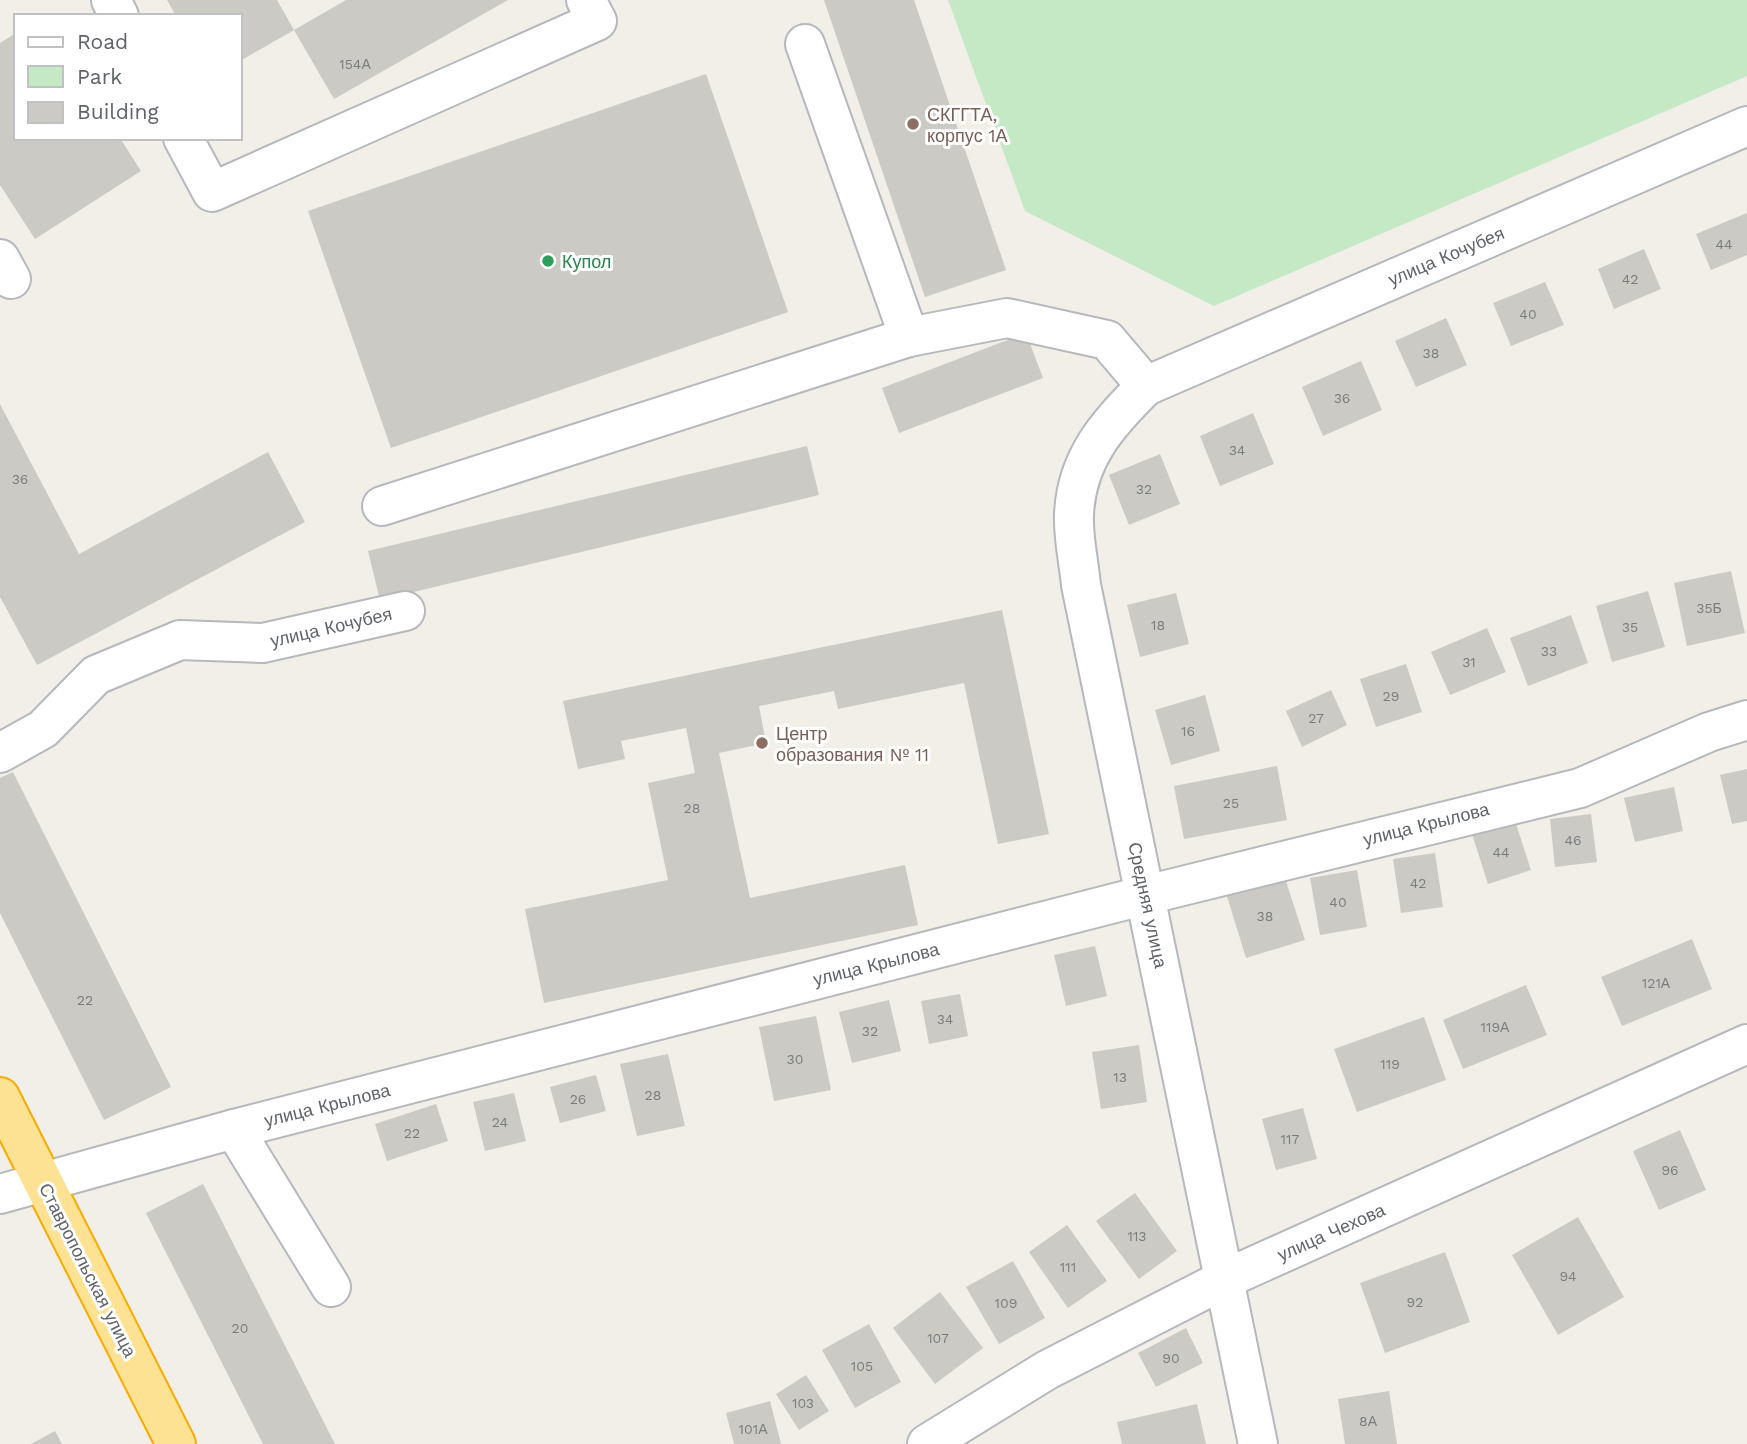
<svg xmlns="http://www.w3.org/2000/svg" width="1747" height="1444" font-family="'Work Sans',sans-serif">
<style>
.green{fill:#c5e8c5}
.building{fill:#cccac5}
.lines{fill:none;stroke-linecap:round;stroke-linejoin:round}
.minor-casing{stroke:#b5b8bc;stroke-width:42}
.highway-casing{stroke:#f9ab00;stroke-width:42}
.minor{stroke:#fff;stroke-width:38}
.highway{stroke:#fde293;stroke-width:38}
.education-dot{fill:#8d6e63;stroke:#fff;stroke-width:2.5}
.leisure-dot{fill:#2e9e5b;stroke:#fff;stroke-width:2.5}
.labels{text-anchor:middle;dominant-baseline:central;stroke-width:6;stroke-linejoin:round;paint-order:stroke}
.number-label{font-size:14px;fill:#7a7d7f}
.education-label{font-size:18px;fill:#785e54;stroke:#fff;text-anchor:start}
.street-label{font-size:18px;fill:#5f6368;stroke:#fff}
.leisure-label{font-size:18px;fill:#27864d;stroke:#fff;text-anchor:start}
</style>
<rect width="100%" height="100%" fill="#f1efe8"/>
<polygon class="green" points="948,0 1747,0 1747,76 1214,306 1025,211"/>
<g class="building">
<polygon points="167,0 277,0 294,30 240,61 240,16 176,16"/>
<polygon points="346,0 508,0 334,99 294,30"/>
<polygon points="824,0 914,0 1006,270 925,297"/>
<polygon points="16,33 16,138 120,138 141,171 35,239 0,185 0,43"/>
<polygon points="706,74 788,312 391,448 308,211"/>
<polygon points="1747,213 1747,255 1711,270 1696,234"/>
<polygon points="1644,249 1661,289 1614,309 1598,269"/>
<polygon points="1545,282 1564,325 1511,346 1493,303"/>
<polygon points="1446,318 1467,365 1416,387 1395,341"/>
<polygon points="1026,333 1043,378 899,433 882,388"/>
<polygon points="1361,361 1382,410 1323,436 1302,387"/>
<polygon points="0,404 79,554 268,452 305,522 37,665 0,597"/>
<polygon points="1253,413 1274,464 1220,486 1200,436"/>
<polygon points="807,446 819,495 380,600 368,551"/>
<polygon points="1160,454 1180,504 1129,525 1109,475"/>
<polygon points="1731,571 1745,633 1687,646 1674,583"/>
<polygon points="1648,591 1665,647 1612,662 1596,606"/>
<polygon points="1176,593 1189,644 1140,657 1127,605"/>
<polygon points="1002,610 1049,834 998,844 964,683 838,709 834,691 759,706 766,743 719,753 750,898 905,865 918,925 544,1003 525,909 668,880 648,783 695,773 686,728 621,741 625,759 578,769 563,701"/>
<polygon points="1571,615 1588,663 1528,686 1510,638"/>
<polygon points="1487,628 1506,672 1450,695 1431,652"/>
<polygon points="1406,664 1422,712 1376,727 1360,679"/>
<polygon points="1331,690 1347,725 1302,747 1286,711"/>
<polygon points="1205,695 1220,751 1171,765 1155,710"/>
<polygon points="1277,766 1287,820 1184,839 1174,786"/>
<polygon points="1747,769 1747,821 1732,824 1720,775"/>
<polygon points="13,772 171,1087 104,1120 0,913 0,778"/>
<polygon points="1674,787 1683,831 1635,842 1624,798"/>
<polygon points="1591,814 1597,862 1555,867 1550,819"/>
<polygon points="1515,821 1531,870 1488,884 1472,834"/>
<polygon points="1435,853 1443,907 1401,913 1393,859"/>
<polygon points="1357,870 1367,927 1320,935 1310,878"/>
<polygon points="1284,875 1305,940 1246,958 1226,893"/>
<polygon points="1692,939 1712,989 1622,1026 1601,977"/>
<polygon points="1095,946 1107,996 1066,1006 1054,955"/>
<polygon points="1526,985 1547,1035 1463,1069 1443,1020"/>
<polygon points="960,994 968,1036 929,1044 921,1001"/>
<polygon points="889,1000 901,1051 852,1063 839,1012"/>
<polygon points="816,1016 831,1090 774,1101 759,1027"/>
<polygon points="1424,1017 1446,1080 1357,1112 1334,1049"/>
<polygon points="1139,1045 1147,1102 1101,1109 1092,1052"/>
<polygon points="668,1054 685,1126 637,1136 620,1064"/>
<polygon points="596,1075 606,1111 560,1123 550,1087"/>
<polygon points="514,1093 526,1141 485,1151 473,1102"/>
<polygon points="436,1104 448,1141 387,1161 375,1124"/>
<polygon points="1303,1108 1317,1159 1276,1170 1262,1119"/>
<polygon points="1680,1130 1706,1190 1659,1210 1633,1151"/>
<polygon points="203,1184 335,1444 263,1444 146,1213"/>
<polygon points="1135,1193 1177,1251 1139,1279 1096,1221"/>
<polygon points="1578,1217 1624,1297 1558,1335 1512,1255"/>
<polygon points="1067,1225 1107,1281 1068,1308 1029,1252"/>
<polygon points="1445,1252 1470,1322 1385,1353 1360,1283"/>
<polygon points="1013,1261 1045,1318 999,1344 966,1287"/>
<polygon points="940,1292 983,1348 935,1384 893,1328"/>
<polygon points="869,1324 901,1382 855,1408 822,1350"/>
<polygon points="1186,1328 1203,1363 1156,1387 1138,1353"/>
<polygon points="806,1375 829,1411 799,1430 776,1394"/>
<polygon points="1389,1391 1397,1444 1345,1444 1338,1399"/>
<polygon points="770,1401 781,1444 734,1444 726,1413"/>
<polygon points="1197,1404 1206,1444 1122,1444 1117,1422"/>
<polygon points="55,1431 62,1444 31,1444"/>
</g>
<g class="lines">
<g class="minor-casing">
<g id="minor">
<polyline points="111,0 119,16"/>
<polyline points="805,44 909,337"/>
<polyline points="183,138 212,192 597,21 586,0"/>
<polyline points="0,259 11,279"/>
<polyline points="382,506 909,337 1007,318 1107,340 1146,386"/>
<polyline points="0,753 43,729 96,675 180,640 263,643 405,611"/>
<polyline points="234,1129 331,1287"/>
<polyline points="0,1194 234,1129 1146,895 1580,788 1709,732 1747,720"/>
<polyline points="927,1444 1047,1370 1225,1279 1747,1044"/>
<path d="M1258,1444L1081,585C1079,563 1073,538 1074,515C1076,459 1108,423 1146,386L1747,126"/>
</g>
</g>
<g class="highway-casing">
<polyline id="highway" points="0,1097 176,1444"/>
</g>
<use href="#minor" class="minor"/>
<use href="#highway" class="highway"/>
</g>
<g class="education-dot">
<circle cx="913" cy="124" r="7"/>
<circle cx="762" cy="743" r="7"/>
</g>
<circle class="leisure-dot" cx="548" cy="261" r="7"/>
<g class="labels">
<g class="number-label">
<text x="355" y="64">154А</text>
<text x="1724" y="244">44</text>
<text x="1630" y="279">42</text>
<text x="1528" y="314">40</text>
<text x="1431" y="353">38</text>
<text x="1342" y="398">36</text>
<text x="1237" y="450">34</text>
<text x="20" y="479">36</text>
<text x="1144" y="489">32</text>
<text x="1709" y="608">35Б</text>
<text x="1158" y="625">18</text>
<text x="1630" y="627">35</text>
<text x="1549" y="651">33</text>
<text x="1469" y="662">31</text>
<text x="1391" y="696">29</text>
<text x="1316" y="718">27</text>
<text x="1188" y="731">16</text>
<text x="1231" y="803">25</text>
<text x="692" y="808">28</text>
<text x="1573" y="840">46</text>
<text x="1501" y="852">44</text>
<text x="1418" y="883">42</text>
<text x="1338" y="902">40</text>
<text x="1265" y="916">38</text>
<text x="1656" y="983">121А</text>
<text x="85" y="1000">22</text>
<text x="945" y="1019">34</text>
<text x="1495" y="1027">119А</text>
<text x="870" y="1031">32</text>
<text x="795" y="1059">30</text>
<text x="1390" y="1064">119</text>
<text x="1120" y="1077">13</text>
<text x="653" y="1095">28</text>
<text x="578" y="1099">26</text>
<text x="500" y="1122">24</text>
<text x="412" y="1133">22</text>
<text x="1290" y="1139">117</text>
<text x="1670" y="1170">96</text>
<text x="1137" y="1236">113</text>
<text x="1068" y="1267">111</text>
<text x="1568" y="1276">94</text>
<text x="1415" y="1302">92</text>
<text x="1006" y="1303">109</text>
<text x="240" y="1328">20</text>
<text x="938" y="1338">107</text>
<text x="1171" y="1358">90</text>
<text x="862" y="1366">105</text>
<text x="803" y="1403">103</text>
<text x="1368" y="1421">8А</text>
<text x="753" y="1429">101А</text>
</g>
<g class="education-label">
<text x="927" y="114">СКГГТА,<tspan x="927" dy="21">корпус 1А</tspan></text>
<text x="776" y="733">Центр<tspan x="776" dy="21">образования № 11</tspan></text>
</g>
<g class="street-label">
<text transform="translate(1446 256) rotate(-23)">улица Кочубея</text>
<text transform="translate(331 627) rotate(-13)">улица Кочубея</text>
<text transform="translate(1426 824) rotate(-14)">улица Крылова</text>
<text transform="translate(1148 905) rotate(78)">Средняя улица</text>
<text transform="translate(876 964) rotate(-14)">улица Крылова</text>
<text transform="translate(327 1105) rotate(-14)">улица Крылова</text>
<text transform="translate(1331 1232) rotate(-24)">улица Чехова</text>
<text transform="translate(88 1270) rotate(63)">Ставропольская улица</text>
</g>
<g class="leisure-label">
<text x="562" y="261">Купол</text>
</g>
</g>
<rect x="14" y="14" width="228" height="126" fill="#ffffff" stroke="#bfc1c3" stroke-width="2"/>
<rect x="28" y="37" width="35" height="10" fill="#ffffff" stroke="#bfc1c3" stroke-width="2"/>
<text x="77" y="49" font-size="21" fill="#5f6368">Road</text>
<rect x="28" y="66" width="35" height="21" fill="#c5e8c5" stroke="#bfc1c3" stroke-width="2"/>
<text x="77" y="84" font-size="21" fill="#5f6368">Park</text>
<rect x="28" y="102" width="35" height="21" fill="#cccac5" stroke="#bfc1c3" stroke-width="2"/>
<text x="77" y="119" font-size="21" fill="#5f6368">Building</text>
</svg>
